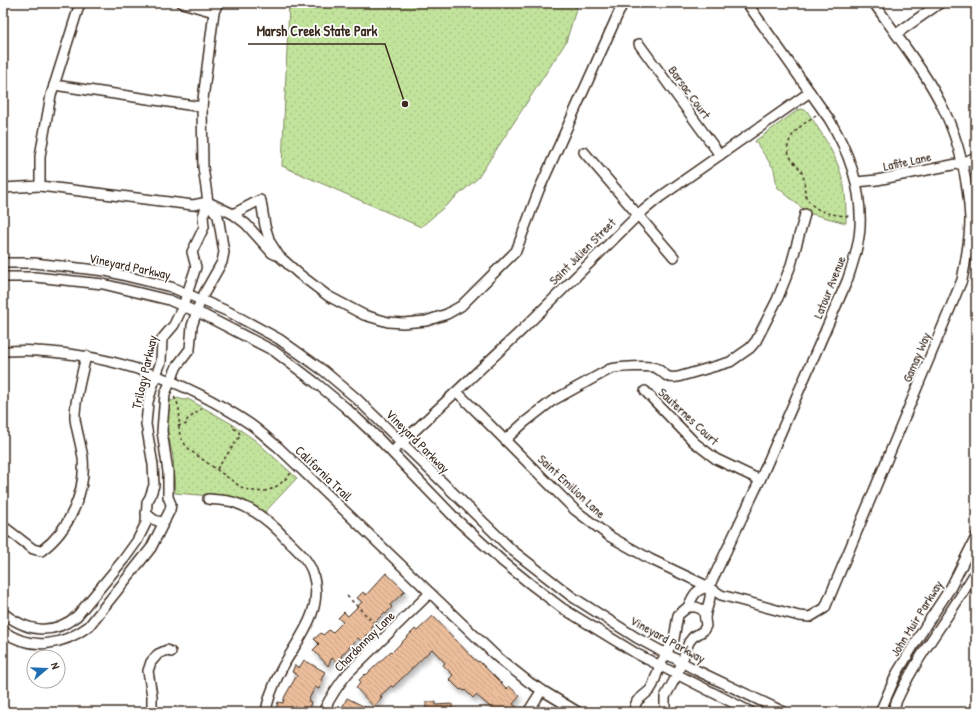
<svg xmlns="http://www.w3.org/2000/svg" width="979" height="715" font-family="'Patrick Hand',sans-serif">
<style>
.park{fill:url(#park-dots);stroke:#7e865d}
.building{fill:url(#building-back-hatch);stroke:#3b2a1e;filter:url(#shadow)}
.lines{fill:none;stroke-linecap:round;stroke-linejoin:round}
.minor-casing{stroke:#3b2a1e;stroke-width:12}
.path{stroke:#3b2a1e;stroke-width:1.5;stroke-dasharray:3 3;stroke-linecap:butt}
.minor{stroke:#fff;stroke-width:9}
.labels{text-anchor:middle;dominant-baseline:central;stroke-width:3.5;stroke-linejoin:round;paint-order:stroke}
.street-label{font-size:13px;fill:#3b2a1e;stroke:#fff}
.leader{fill:none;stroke:#3b2a1e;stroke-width:1.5}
.callout-dot{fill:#3b2a1e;stroke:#fff;stroke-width:1.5}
.callout-label{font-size:14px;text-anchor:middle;font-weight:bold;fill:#3b2a1e;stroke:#fff;stroke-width:3.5;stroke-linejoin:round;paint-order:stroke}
</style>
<defs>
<pattern id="park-dots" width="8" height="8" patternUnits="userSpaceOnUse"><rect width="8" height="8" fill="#c2e39c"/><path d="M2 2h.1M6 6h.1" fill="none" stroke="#a8c386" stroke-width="1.8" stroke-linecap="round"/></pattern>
<pattern id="building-back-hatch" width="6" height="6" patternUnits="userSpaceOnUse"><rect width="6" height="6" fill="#ebbd9b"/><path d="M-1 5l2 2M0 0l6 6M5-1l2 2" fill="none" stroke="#caa385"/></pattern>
<filter id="shadow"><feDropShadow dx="2.5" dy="4.5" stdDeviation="2" flood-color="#0004"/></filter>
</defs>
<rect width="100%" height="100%" fill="#fff"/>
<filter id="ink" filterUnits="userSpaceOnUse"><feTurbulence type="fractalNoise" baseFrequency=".025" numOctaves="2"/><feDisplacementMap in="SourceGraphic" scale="8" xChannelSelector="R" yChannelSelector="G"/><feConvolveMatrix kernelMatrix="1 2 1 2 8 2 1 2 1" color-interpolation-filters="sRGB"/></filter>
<g filter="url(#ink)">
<g class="park">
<polygon points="289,3 578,3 566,42 478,178 421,227 282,166"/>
<path d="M802,109L807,111C822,134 839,158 844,186C846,198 846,210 846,223L808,213L777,187L774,169L755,141L798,110Z"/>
<polygon points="177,398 184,400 188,399 232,424 256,441 297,478 264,513 223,497 175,493 173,457 168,434 167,415 170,400 172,401"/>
</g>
<g class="building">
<polygon points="386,573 405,591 390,605 392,607 386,614 384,613 371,626 373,629 361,641 358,638 341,656 342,658 337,663 332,658 328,666 313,650 319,644 314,639 321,633 323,635 329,630 332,633 343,622 338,618 344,612 348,616 362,602 357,598 363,592 366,595"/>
<polygon points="433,616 472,657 478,662 479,661 507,689 509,686 520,696 513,704 518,708 514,712 496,712 476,695 473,698 465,690 464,691 462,689 460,690 449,679 453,675 443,665 445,663 432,649 393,687 391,686 380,696 382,698 374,707 356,688 361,682 359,680 365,674 366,675 391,651 392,652 415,629 417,631"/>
<polygon points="304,660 325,672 321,680 323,681 319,689 315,687 308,701 311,702 308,712 285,712 276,709 278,702 283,703 285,696 297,675 292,672 295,665 299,668"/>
<polygon points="347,698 375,712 340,712"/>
<polygon points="426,702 436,702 436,705 452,704 452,712 426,712"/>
</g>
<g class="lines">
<g class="minor-casing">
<g id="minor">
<polyline points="182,3 214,12"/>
<polyline points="896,34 940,3"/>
<polyline points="639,44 720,155"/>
<polyline points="54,85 202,107"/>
<polyline points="584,152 674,257"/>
<polyline points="856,182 877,180 962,163 976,157"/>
<polyline points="40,186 193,205 208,202 233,214 260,200 261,201 265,226 270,242 279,256 299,274 328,296 364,315 388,322 403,323 426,321 447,314 461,306 516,251 539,190 623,3"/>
<polyline points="3,188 40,186 40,156 51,95 80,3"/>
<polyline points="233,214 246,224 272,253 276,255"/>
<polyline points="3,263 34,263 105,271 171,287 229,312 279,339 324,371 356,398 512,550 571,596 637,638 698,671 784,712"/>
<polyline points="3,277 35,277 103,284 169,300 206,316 274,351 316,383 346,408 377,437 457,520 502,561 533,586 562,608 637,654 751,712"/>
<path d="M3,351C14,351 25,350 37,351C114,355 186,381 250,424C260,431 269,440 278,447L496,656L530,683L578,712"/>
<polyline points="645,391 695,443 716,459 760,480"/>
<path d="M457,392L575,510L609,536L650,559L709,587L721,595L799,616L810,617L825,608L962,280C966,260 970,239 970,219C968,182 960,144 944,110C926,72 898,38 874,3"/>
<path d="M505,440L525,422L552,401L610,369C617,367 650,365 656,368C666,373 664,379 678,377L730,362L750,348L756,341L777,300L791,265L805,214"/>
<polyline points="392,452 522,330 638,215 660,197 810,92"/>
<path d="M208,499C216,500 225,500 233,502C255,509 272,523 287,540C297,550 309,560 313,574C325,613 296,640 280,672C274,684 268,698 266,712"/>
<path d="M146,513C152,519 157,523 165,521"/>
<path d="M3,526L33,549L41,551C69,531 86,492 83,458C81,445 77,432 75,419C74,401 82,374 86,356"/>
<path d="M688,607C693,596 695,589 709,587"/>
<path d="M3,613C28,632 52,636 77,616L124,559L137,541L146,523L147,502L150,497L154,485L153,465L146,424L148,402L156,375L161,362L162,339L174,325L183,306L196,267L192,252L204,227L203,216L208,202L203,167L202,107L214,12L218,3"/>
<path d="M705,618C706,606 713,599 709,587L760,480L847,281C853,264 859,246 860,227C862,188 849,152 829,119L747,3"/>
<path d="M3,631C31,651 62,646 89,626L151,548L170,510L171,504L168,497V472L162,431L165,394L177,366L190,349L192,326L201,299L222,262L224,252L218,216L208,203"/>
<polyline points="152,712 152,696 148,671 151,662 158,654 167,650 171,652"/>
<path d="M323,712C330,698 338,685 348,673L430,593"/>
<polyline points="528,712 542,690"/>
<polyline points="635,712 635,706 637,701 650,690 653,685 660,665 674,639 678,615 688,607 696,607 701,609 704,612 706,626 703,631 693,637 689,642 677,675 665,697 665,712"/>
<polyline points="880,712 897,673 926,625 951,587 976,537"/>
<path d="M892,712C912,661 949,618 976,571"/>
</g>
</g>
<g class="path">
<path d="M816,115C804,123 779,140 791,158C795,165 799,166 803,175C805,181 804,187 805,193C809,212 835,216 851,216"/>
<path d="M174,397C188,418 168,429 191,451L241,487C263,497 276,490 291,473"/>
<polyline points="178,426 187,424 187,420 201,409 202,406"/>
<polyline points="217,469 240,436 239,432 232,427 233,425"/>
<polyline points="347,596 380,629"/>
</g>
<use href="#minor" class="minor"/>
</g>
</g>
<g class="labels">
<g class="street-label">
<text transform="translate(690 92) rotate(54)">Barsac Court</text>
<text transform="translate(907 161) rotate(-12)">Lafite Lane</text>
<text transform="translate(582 251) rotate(-45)">Saint Julien Street</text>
<text transform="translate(130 266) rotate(12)">Vineyard Parkway</text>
<text transform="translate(829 287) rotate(-68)">Latour Avenue</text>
<text transform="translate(916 357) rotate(-67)">Gamay Way</text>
<text transform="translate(144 372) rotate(-77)">Trilogy Parkway</text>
<text transform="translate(689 416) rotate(43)">Sauternes Court</text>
<text transform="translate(418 441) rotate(45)">Vineyard Parkway</text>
<text transform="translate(324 473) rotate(44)">California Trail</text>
<text transform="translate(572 486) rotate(43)">Saint Emilion Lane</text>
<text transform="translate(916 618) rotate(-58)">John Muir Parkway</text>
<text transform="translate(668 639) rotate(29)">Vineyard Parkway</text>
<text transform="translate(364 641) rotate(-45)">Chardonnay Lane</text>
</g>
</g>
<path class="leader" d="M405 104L385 44H248"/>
<circle class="callout-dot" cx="405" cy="104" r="4"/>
<g class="callout-label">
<text x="317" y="36">Marsh Creek State Park</text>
</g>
<rect width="979" height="715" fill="none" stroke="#fff" stroke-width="16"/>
<rect x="8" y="8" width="963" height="699" fill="none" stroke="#3b2a1e" stroke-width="1.5" filter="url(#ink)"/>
<g transform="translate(46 669) rotate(71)"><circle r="19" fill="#ffffff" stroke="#b1aaa5"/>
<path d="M0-3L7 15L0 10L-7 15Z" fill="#1f6fb2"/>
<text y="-6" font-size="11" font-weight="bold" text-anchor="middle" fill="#3b2a1e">N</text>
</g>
</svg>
